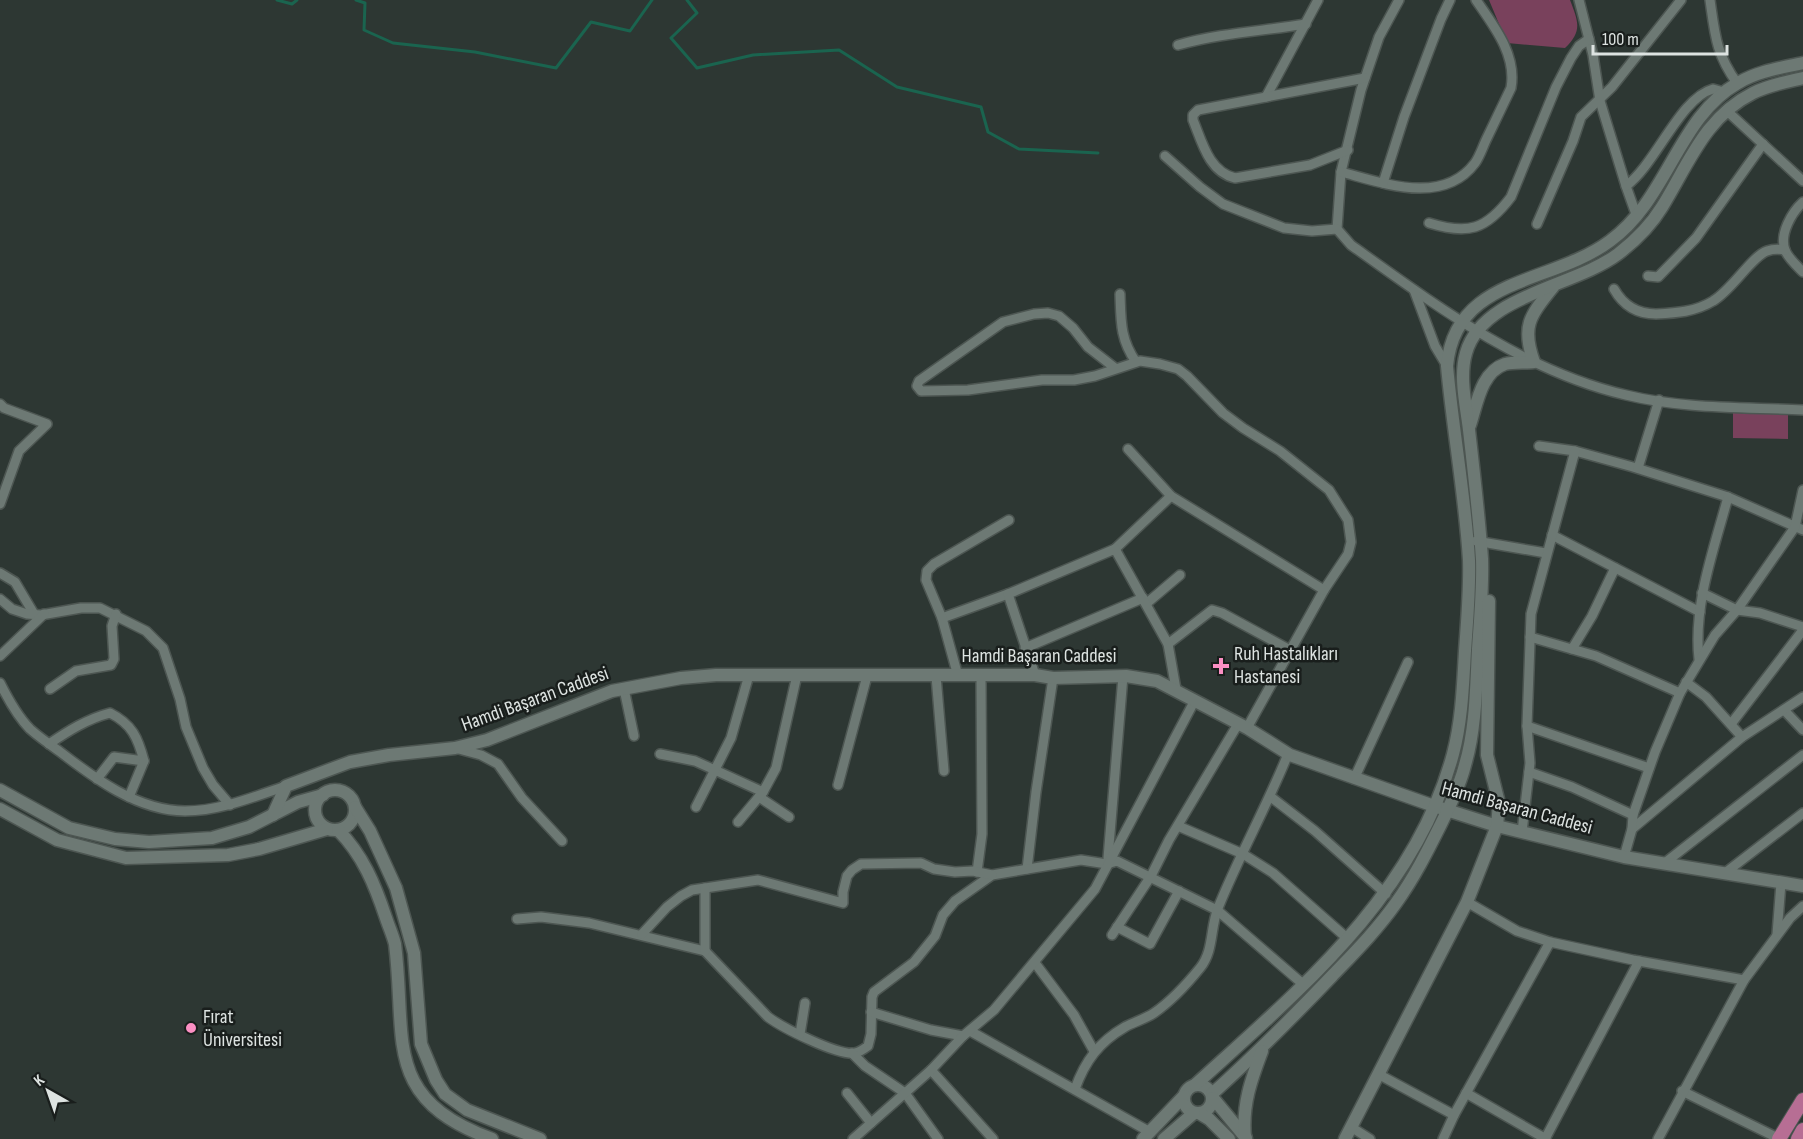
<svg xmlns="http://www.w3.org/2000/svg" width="1803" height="1139" font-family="'Sofia Sans Condensed',sans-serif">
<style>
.green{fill:#79415c}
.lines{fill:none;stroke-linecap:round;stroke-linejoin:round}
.stream{stroke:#1a644f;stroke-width:3}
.street-casing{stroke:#4d5652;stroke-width:12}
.secondary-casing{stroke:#4d5652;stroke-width:15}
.primary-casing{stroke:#4d5652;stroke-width:16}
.street{stroke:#6d7974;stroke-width:9}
.secondary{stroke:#6d7974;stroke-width:12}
.primary{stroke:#b76e94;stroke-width:14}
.poi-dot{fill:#fb8fc3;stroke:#191e1c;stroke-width:2}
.labels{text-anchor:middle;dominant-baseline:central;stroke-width:5;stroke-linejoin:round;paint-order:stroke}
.poi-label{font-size:20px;fill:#dde3e1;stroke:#191e1c;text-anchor:start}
.street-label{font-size:20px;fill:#dde3e1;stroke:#191e1c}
</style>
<rect width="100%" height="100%" fill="#2d3733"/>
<g class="green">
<path d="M1489,0H1570C1578,21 1583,31 1565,48L1507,43Z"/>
<polygon points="1733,413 1788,414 1788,439 1733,438"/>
</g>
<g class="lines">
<g class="stream">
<polyline points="277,0 292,4 297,0"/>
<polyline points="356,0 365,3 364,30 393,43 475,52 556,68 591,22 630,31 652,0"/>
<polyline points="687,0 697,13 671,38 697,68 753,55 839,50 897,87 981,107 988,132 1019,149 1098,153"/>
</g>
<g class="street-casing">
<g id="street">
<path d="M1399,0L1379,37L1361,90L1341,172L1337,229L1351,245C1435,305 1523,371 1626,395C1683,409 1744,407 1803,410"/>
<polyline points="1579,0 1593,55 1600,101 1626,186 1637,217"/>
<path d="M1710,0C1715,35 1716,54 1737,83"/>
<path d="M1178,45C1220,33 1263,31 1306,24"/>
<polyline points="1266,97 1318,0"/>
<polyline points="1726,110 1803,181"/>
<path d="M1348,150L1310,165L1235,178C1209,172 1202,142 1193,120V115L1198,110L1365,78"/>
<polyline points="1165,156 1200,187 1223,204 1284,228 1312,231 1337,229"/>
<path d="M1341,172C1383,183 1443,206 1475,163C1480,156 1483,146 1487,138C1495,121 1503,105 1511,88C1517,55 1494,26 1476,0"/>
<polyline points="1383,183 1404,117 1441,19 1450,0"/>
<path d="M1626,186C1656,164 1680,98 1713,89L1724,92"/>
<path d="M1803,202C1792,212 1779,234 1785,250C1788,258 1797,266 1803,272"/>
<path d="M1429,223C1468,235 1486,230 1511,197L1556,87L1571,58L1579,46L1589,39"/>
<polyline points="1537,224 1573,141 1581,117 1612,87 1681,0"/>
<polyline points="1648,276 1658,277 1696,238 1763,144"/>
<path d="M1614,289C1623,305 1637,314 1656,314C1676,313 1695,312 1713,301C1732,290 1752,256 1767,251C1773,249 1779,249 1785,250"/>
<polyline points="1414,290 1435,346 1447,366"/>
<path d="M1120,294C1121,321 1120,339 1136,362"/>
<polyline points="1115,368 1088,347 1073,328 1059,316 1048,313 1034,314 1003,322 919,381 917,386 921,391 968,390 1042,380 1074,380 1095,376 1140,361 1160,364 1178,369 1187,376 1223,413 1243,428 1280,451 1329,490 1348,520 1351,542 1348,554 1324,590 1247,728"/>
<polyline points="0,404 4,408 47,424 19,451 0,504"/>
<polyline points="1539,446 1575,451 1633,467 1728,497 1803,530"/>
<polyline points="1128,449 1171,496 1324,590"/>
<polyline points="1638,468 1659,400"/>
<polyline points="1552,535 1700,612"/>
<polyline points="1476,541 1546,553"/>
<polyline points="1115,549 1171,496"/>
<polyline points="0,573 15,582 34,614"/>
<polyline points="1702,593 1737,610 1760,613 1803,627"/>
<polyline points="0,599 12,609 27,614 41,615 81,608 100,608 146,631 163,648 180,699 186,727 203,768 213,785 230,805"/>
<polyline points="1147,603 1180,575"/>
<polyline points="942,618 1008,594"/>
<polyline points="1530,637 1596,656 1680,693"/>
<polyline points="1168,644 1212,610 1222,613 1290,650"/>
<polyline points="1025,648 1143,598"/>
<polyline points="1572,649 1592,616 1615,568"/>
<polyline points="0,656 44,614"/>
<path d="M1699,659C1693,605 1714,549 1728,497"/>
<polyline points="1035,675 1008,594 1115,549 1168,644 1176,689"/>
<polyline points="936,676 944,771"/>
<polyline points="958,676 942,618 926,580 927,571 934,564 1009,520"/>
<polyline points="1686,682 1706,697 1742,737"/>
<path d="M0,683C8,699 17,716 30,729C39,737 49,744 59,751C94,778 138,811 185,811C220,811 253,797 286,786"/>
<polyline points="50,689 76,671 111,665 114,659 112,626 116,614"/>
<polyline points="624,689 634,736"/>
<polyline points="1784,710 1803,730"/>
<polyline points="1731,724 1803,630"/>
<polyline points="1527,726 1649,768"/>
<path d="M49,744C68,731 87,719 110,713C132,724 138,738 144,761L114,757L97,779"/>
<polyline points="455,748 481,755 498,764 522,798 562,841"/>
<polyline points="660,754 695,761 763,792"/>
<polyline points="1529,772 1572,787 1633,815"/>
<polyline points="1354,779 1408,662"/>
<polyline points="838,785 867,676"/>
<polyline points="129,797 144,761"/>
<polyline points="759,797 789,817"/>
<polyline points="1271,797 1315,831 1386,894"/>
<polyline points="696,807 731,738 749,675"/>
<polyline points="738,822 763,792 776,768 797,675"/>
<polyline points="1178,826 1243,854 1273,873 1348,939"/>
<polyline points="1632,829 1742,737 1803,697"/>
<polyline points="1522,832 1530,763 1527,726 1531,614 1575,451"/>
<polyline points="1624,857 1632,829 1633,815 1655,752 1680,693 1715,635 1737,610 1795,527 1803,490"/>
<polyline points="1108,858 1123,676"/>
<polyline points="1666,862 1803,755"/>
<polyline points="1027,869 1036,792 1053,678"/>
<polyline points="977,872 982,834 981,676"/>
<polyline points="1725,873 1803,813"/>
<polyline points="1467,902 1517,931 1550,942 1633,960 1744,980"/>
<path d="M517,919L541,917L589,923L705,951L768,1017C783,1028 838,1056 855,1053C860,1052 864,1049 868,1046L871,1034L872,997L874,992L914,962L935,936L943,915L955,901L992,875L1081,860L1107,864L1117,861L1217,910L1304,985"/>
<polyline points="1117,927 1150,944 1179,891"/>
<polyline points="642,934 667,907 681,896 692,890 758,880 843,903 843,892 847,876 852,870 861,864 921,863 934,869 955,872 973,871 992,875"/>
<polyline points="1777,934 1781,883"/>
<polyline points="1112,935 1151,876 1169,840 1238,724"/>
<polyline points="705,951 705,888"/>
<polyline points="1035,963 1074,1015 1094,1051"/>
<polyline points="871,1012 931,1030 963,1036"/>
<polyline points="970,1031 1150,1132"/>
<polyline points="800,1034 805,1003"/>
<polyline points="852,1053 865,1066 905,1093 938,1139"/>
<polyline points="931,1070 993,1139"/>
<polyline points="1378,1074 1454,1115"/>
<path d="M1075,1089C1085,1061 1099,1042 1125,1027C1134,1022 1145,1019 1154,1013C1170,1002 1187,984 1200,968C1214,951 1210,928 1218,908C1239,856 1267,806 1288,754"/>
<polyline points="1682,1091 1780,1139"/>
<polyline points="847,1093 871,1123"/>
<polyline points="1466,1093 1546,1139"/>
<polyline points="1351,1127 1370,1139"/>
<polyline points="853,1139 931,1070 963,1036 994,1010 1095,889 1195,700"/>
<polyline points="1443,1139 1454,1115 1550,942"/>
<polyline points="1545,1139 1639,961"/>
<polyline points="1658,1139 1744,980 1790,918 1803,906"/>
</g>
</g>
<g class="secondary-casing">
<g id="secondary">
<path d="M1470,425C1477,404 1481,372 1505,364C1513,362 1525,363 1534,362C1521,326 1530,316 1553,287"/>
<polyline points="0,790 69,828 115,839 149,842 212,838 249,827 298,802 323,795"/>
<circle cx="335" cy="810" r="20"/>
<polyline points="355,807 370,831 396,888 414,953 421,1044 436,1080 445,1094 467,1110 540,1139"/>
<polyline points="0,809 57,840 126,858 228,855 259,849 327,829"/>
<polyline points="273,815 286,786 350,762 389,755 455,748 487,740 612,691 681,678 716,675 1035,675 1053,678 1126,676 1157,681 1247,728 1290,755 1434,806 1497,826 1624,857 1803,886"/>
<path d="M338,830C363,855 375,885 386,918C389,927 393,936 395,944C407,1040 381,1098 492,1139"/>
<circle cx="1198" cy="1099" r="14"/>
<path d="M1195,1085C1298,991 1415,896 1453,754C1462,720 1463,685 1465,651C1467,621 1470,590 1469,560C1465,495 1453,431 1447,366C1455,276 1551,285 1610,241C1668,199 1678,117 1738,83C1758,71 1781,68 1803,63"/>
<path d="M1212,1094C1254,1056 1293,1017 1332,976C1354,953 1377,930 1396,903C1414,878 1427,852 1441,824C1450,805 1460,786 1465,765C1476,728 1476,687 1478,649C1480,619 1483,589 1482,559C1479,516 1474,473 1469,430C1466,405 1459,377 1466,353C1482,295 1574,287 1618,254C1635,241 1651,225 1662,207C1689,163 1705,117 1753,93C1769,85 1786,82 1803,78"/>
<polyline points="1213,1098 1246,1138"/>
<polyline points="1199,1113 1209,1119 1229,1139"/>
<path d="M1245,1137C1242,1105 1251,1080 1262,1051"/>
<polyline points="1143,1139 1184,1096"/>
<polyline points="1164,1139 1194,1113"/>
<polyline points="1345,1139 1467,902 1497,826 1499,803 1487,755 1489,601"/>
</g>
</g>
<g class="primary-casing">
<g id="primary">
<polyline points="1779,1139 1803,1100"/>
<polyline points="1798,1139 1803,1130"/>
</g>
</g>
<use href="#street" class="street"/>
<use href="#secondary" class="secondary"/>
<use href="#primary" class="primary"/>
</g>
<g class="poi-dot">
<path d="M1218 657h6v6h6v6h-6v6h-6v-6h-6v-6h6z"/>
<circle cx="191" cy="1028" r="6"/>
</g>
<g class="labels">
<g class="poi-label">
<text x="1234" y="654">Ruh Hastalıkları<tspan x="1234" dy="23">Hastanesi</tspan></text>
<text x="203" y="1017">Fırat<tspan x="203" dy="23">Üniversitesi</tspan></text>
</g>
<g class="street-label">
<text x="1039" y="656">Hamdi Başaran Caddesi</text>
<text transform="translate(535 699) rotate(-20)">Hamdi Başaran Caddesi</text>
<text transform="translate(1517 808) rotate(15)">Hamdi Başaran Caddesi</text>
</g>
</g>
<g transform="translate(48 1091) rotate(320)" stroke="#191e1c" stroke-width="4.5" paint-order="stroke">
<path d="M0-4.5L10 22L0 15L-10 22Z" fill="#dde3e1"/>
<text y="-9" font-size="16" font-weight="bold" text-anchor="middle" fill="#dde3e1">K</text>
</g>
<path d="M1593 45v9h134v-9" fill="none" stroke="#dde3e1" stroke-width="3"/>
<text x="1602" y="45" font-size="18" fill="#dde3e1" stroke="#191e1c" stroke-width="4.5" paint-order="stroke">100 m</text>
</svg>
